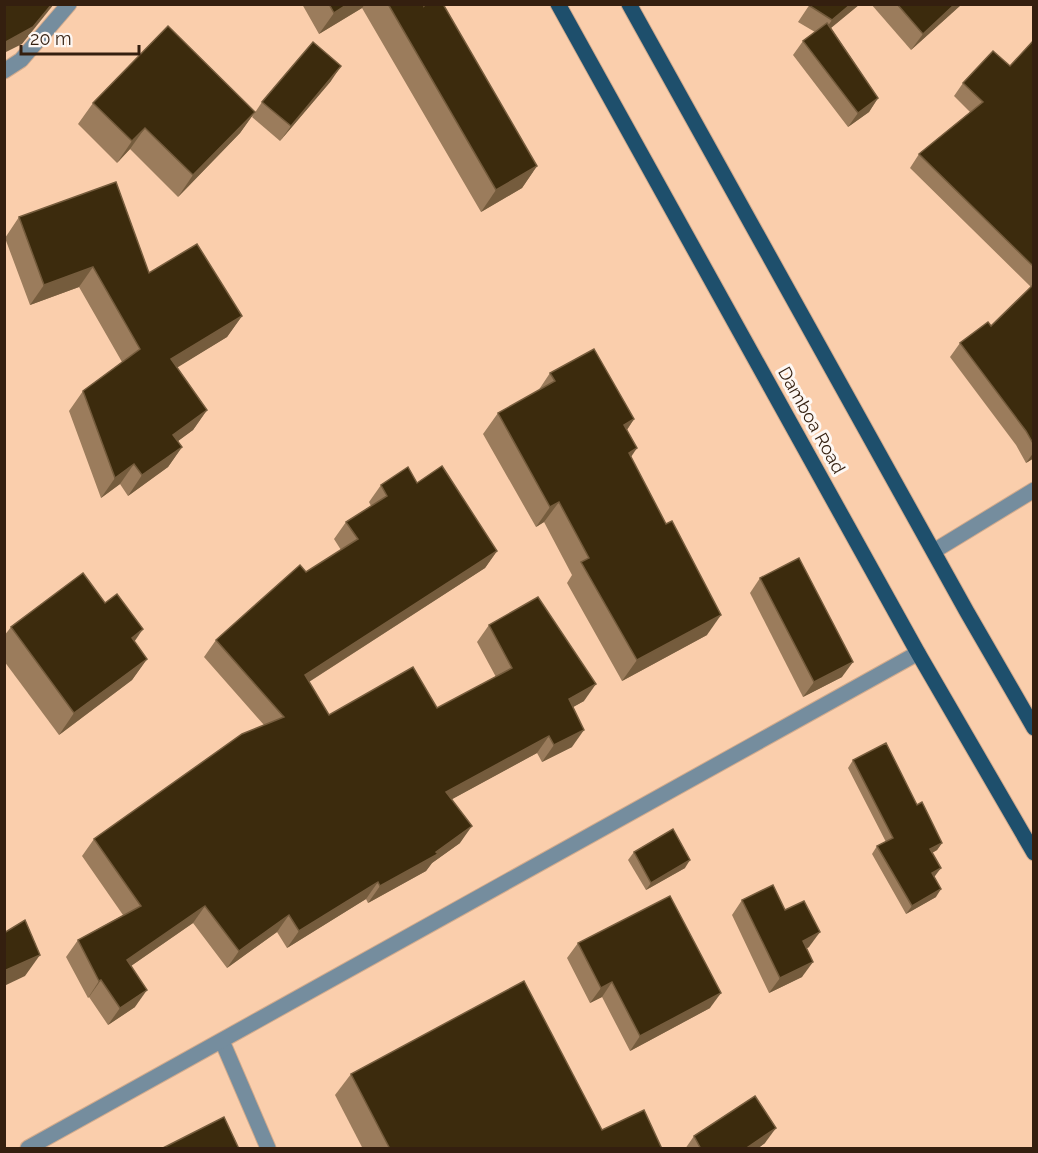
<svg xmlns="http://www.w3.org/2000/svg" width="1038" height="1153" font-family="Raleway,sans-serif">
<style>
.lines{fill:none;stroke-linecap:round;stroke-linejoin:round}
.street-casing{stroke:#d2ab8d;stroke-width:17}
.primary-casing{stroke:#d2ab8d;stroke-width:17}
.street{stroke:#758d9e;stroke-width:15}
.primary{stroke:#1e4f6c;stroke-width:15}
.wall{fill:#9b7c5c}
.shaded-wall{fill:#755c3d}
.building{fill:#3c2b0d;stroke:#755c3d;stroke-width:1.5}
.labels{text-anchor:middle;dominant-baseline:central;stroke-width:6;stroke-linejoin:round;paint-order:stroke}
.street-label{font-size:18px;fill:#341f0f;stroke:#fdf7f3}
</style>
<rect width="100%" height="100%" fill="#faceac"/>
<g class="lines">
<g class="street-casing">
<g id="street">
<polyline points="4,71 21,60 69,4"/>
<polyline points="934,551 1034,490"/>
<polyline points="222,1041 268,1148"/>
<polyline points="28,1148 918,653"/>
</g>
</g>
<g class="primary-casing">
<g id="primary">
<polyline points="558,4 918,653 1034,853"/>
<polyline points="629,4 967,612 1034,728"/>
</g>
</g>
<use href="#street" class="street"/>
<use href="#primary" class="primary"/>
</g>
<g class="wall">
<polygon points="302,4 424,4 537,166 522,188 481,212 362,8 319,34"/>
<polygon points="810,4 860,4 831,28 878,98 869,112 848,127 793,55 803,41 815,32 798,22"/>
<polygon points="871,4 962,4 911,50"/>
<polygon points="1034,40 1034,458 1026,463 1016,445 950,357 960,343 991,326 1031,287 910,168 919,154 970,112 954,96 963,83 1010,66"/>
<polygon points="331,81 280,141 252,117 262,102"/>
<polygon points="93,103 255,112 240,133 178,197 130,149 117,163 78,124"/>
<polygon points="19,217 149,273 242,316 227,337 177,367 207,410 193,430 178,441 182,447 168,467 128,496 120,484 101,498 69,411 83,391 122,362 79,287 30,305 5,238"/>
<polygon points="550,373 634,419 627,430 631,457 707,635 622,681 567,583 572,575 544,522 536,527 483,434 498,413 538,391"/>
<polygon points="417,483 497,551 485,568 309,682 329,715 437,708 496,677 477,642 489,625 584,701 573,707 572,747 542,762 537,753 452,799 460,843 432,863 426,871 368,903 366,899 287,948 277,932 227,968 193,923 131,966 135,1007 108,1025 89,997 88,998 66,957 78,940 123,915 82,856 94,839 264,725 204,657 216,640 306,572 341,550 334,539 346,522 371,506 369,502 381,485"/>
<polygon points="760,578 842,677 803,697 750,593"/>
<polygon points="11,627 134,642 147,659 132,680 59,735 4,661 4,636"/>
<polygon points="853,760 917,805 942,843 937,850 932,853 935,876 934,877 936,897 906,914 872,854 877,846 886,842 848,768"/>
<polygon points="634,852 685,868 646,890 628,860"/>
<polygon points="742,900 785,910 809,947 807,948 802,977 769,993 732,915"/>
<polygon points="578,943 710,1008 630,1051 602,997 590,1003 567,958"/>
<polygon points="351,1074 602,1130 662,1149 363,1149 335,1095"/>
<polygon points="694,1136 765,1143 757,1149 685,1149"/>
</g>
<g class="shaded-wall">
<polygon points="52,4 54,4 22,44 4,53 4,43"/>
<polygon points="348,4 365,4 362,8 319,34 334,13"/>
<polygon points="851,4 860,4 821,36 832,20"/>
<polygon points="955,4 962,4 911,50 923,34"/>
<polygon points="341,66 331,81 280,141 291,126"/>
<polygon points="878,98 869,112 848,127 858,113"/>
<polygon points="255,112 240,133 178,197 193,175"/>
<polygon points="145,128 130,149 117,163 132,141"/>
<polygon points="537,166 522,188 481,212 496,190"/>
<polygon points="93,267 79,287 30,305 44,285"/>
<polygon points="242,316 227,337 157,380 171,359"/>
<polygon points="207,410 193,430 159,455 173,435"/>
<polygon points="634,419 620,440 624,425"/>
<polygon points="182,447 168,467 128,496 142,475"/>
<polygon points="637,448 623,469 629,453"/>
<polygon points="1034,452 1034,458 1026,463"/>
<polygon points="134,464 120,484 101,498 115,478"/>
<polygon points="559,502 544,522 536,527 550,507"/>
<polygon points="497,551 485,568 293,692 305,675"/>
<polygon points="721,615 707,635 622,681 637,660"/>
<polygon points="143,629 128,651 132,638"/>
<polygon points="147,659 132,680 59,735 74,713"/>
<polygon points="853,662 842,677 803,697 814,682"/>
<polygon points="596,684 584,701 557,716 569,699"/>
<polygon points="584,730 572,747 542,762 554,745"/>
<polygon points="549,736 537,753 434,809 446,792"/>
<polygon points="472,826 460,843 432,863 426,871 368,903 380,886 436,852"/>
<polygon points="942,843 937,850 925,857 930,849"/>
<polygon points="690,860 685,868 646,890 651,883"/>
<polygon points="941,868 935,876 926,881 932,873"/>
<polygon points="378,882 366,899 287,948 299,931"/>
<polygon points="941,889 936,897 906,914 912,906"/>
<polygon points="205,906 193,923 115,977 127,960"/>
<polygon points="289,915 277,932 227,968 239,951"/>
<polygon points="820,932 809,947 793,956 803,941"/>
<polygon points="40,955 25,976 4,986 4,971"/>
<polygon points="813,962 802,977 769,993 780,978"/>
<polygon points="101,980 89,997 88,998 99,981"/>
<polygon points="612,982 602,997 590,1003 601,988"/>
<polygon points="147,990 135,1007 108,1025 120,1008"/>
<polygon points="721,993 710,1008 630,1051 640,1036"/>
<polygon points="776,1128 765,1143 757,1149 745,1149"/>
</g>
<g class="building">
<polygon points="4,4 52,4 33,27 4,43"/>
<polygon points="329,4 348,4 334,13"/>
<polygon points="388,4 424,4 424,6 426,4 443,4 537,166 496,190"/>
<polygon points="810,4 851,4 832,20 810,6"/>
<polygon points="897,4 955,4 923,34"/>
<polygon points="827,23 878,98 858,113 803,41"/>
<polygon points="168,26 255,112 193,175 145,128 132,141 93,103"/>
<polygon points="1034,40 1034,267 919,154 983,102 963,83 993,51 1010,66"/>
<polygon points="313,42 341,66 291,126 262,102"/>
<polygon points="116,182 149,273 197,244 242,316 171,359 207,410 173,435 182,447 142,475 134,464 115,478 83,391 140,349 93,267 44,285 19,217"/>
<polygon points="1034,284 1034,445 1026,431 960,343 988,322 991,326"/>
<polygon points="594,349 634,419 624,425 637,448 629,453 666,524 672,521 721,615 637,660 581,562 589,558 559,502 550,507 498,413 555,381 550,373"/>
<polygon points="442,466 497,551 305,675 329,715 413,667 437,708 512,668 489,625 538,597 596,684 569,699 584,730 554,745 549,736 446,792 472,826 436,852 438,854 380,886 378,882 299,931 289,915 239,951 205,906 127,960 147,990 120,1008 101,980 99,981 78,940 141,906 94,839 242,734 284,717 216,640 300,565 306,572 358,539 346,522 387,496 381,485 408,467 417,483"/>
<polygon points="799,558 853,662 814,682 760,578"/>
<polygon points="83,573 105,603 117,594 143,629 132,638 147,659 74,713 11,627"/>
<polygon points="886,743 917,805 922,802 942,843 930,849 941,868 932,873 941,889 912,906 877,846 893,838 853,760"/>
<polygon points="673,829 690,860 651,883 634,852"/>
<polygon points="773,885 785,910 804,901 820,932 803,941 813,962 780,978 742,900"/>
<polygon points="670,896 721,993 640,1036 612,982 601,988 578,943"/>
<polygon points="25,920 40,955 4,971 4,933"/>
<polygon points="524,981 602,1130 644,1110 662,1149 390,1149 351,1074"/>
<polygon points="755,1096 776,1128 745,1149 701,1149 694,1136"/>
<polygon points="224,1117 239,1149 161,1149"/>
</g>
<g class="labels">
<g class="street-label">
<text transform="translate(812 420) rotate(61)">Damboa Road</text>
</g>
</g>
<rect width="1038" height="1153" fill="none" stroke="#341f0f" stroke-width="12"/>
<path d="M21 45v9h118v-9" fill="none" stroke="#341f0f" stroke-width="3"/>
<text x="30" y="45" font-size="18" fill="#341f0f" stroke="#fdf7f3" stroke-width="4.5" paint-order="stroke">20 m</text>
</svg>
